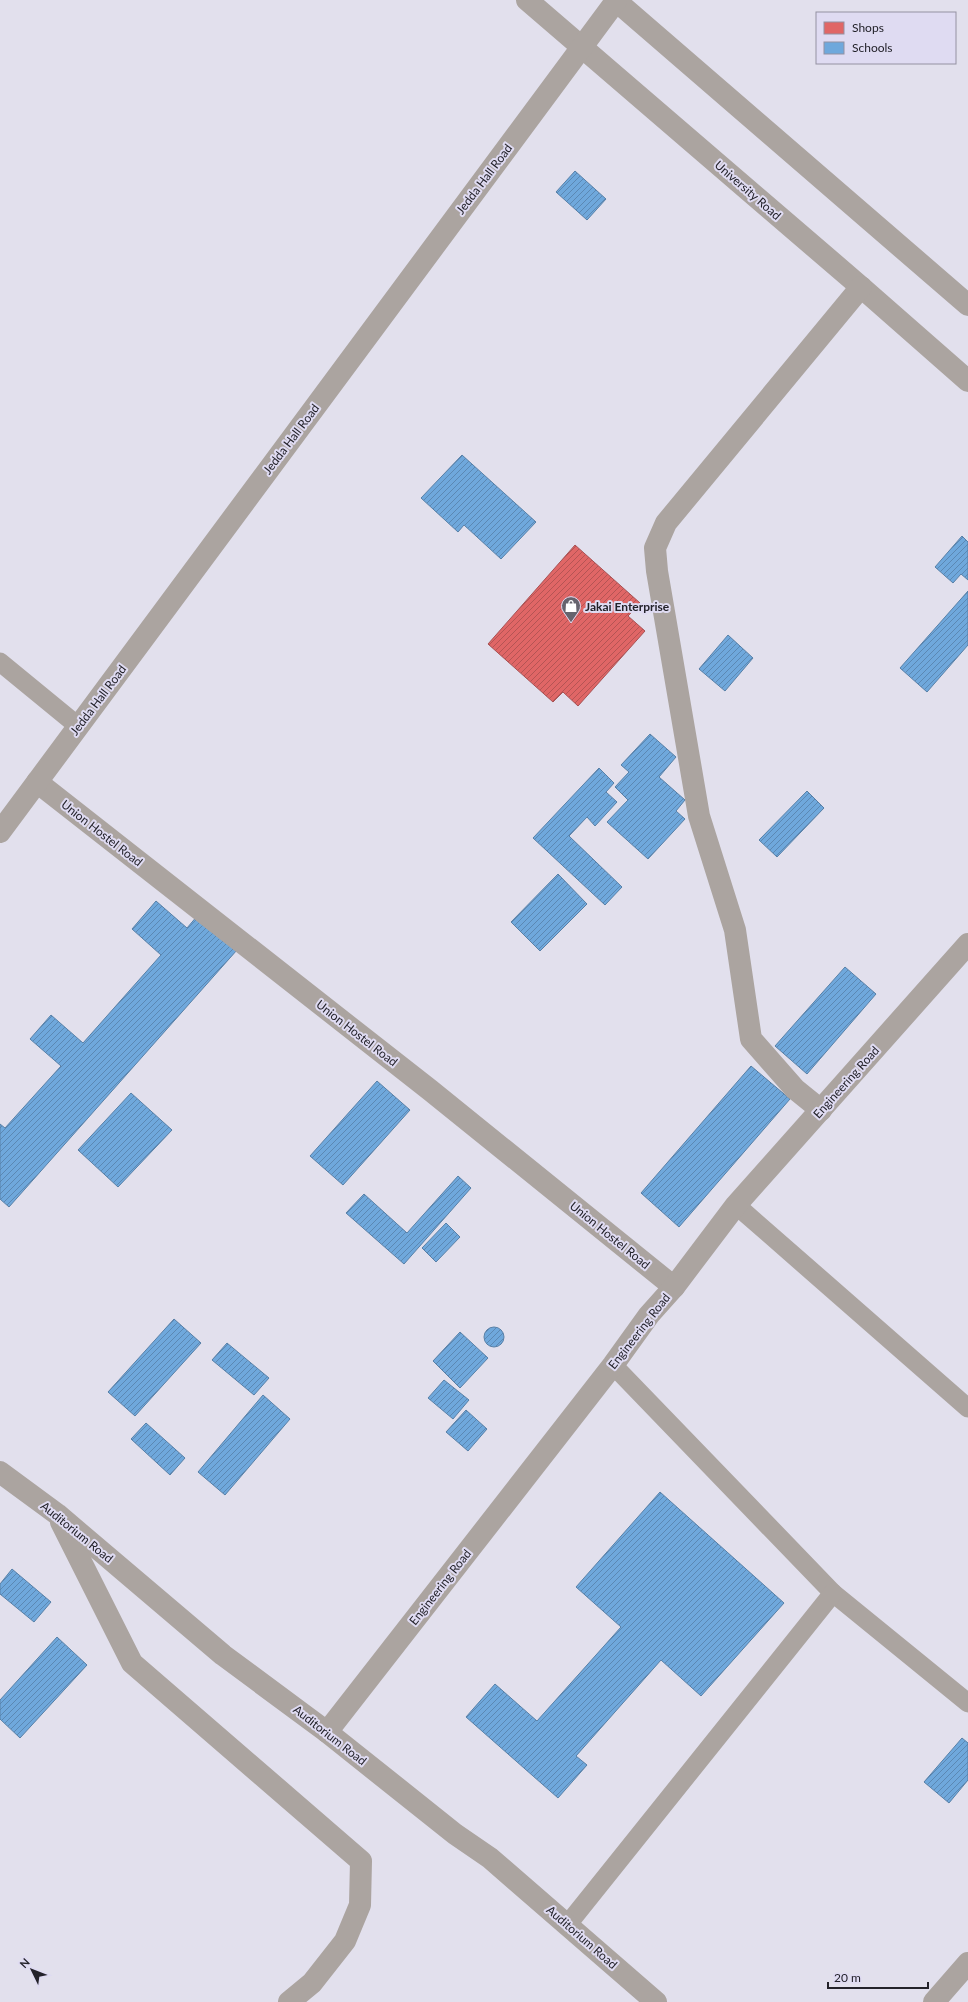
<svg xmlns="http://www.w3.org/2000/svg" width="968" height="2002" font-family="Lato,sans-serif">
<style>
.shops{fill:url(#shops-hatch);stroke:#a75254}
.schools{fill:url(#schools-hatch);stroke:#5880a7}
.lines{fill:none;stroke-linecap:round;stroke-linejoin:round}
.service{stroke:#aba4a0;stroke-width:19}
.minor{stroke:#aba4a0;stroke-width:22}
.labels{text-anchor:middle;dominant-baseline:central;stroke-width:4;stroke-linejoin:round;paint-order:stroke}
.street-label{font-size:12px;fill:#23222a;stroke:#dfdbf2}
.poi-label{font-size:12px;font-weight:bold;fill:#23222a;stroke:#dfdbf2;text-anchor:start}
</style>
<defs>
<pattern id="shops-hatch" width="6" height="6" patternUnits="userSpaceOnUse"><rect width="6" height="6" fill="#e06666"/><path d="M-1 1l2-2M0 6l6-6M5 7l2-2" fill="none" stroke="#b55454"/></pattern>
<pattern id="schools-hatch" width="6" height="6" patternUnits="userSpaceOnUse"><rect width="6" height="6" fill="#6fa8dc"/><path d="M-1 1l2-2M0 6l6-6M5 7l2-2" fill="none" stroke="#5b88b3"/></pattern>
</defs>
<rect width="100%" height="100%" fill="#e2e0ed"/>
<polygon class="shops" points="575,545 640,603 628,616 645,631 578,706 563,692 553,702 488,644"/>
<g class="schools">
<polygon points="575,171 606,199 587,220 556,192"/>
<polygon points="462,455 536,522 501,559 464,525 458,532 421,498"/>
<polygon points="962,536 968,542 968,580 961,574 953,583 935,567"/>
<polygon points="968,591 968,645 927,692 900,668"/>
<polygon points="728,635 753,658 725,691 699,669"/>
<polygon points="650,734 676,757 659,777 685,800 676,811 685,819 648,859 607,822 628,800 615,787 629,772 621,765"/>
<polygon points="599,768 614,783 606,792 617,802 595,826 587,817 569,836 622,887 605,905 533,838"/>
<polygon points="807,791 824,808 777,857 759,840"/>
<polygon points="558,874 587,904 540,951 511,922"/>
<polygon points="156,901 187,928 198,915 237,950 9,1207 0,1199 0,1124 5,1128 61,1066 30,1039 51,1015 83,1043 161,955 132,929"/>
<polygon points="845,967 876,994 807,1074 775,1046"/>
<polygon points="751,1066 790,1099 679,1227 641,1193"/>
<polygon points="377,1081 410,1110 343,1185 310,1156"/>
<polygon points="131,1093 172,1130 118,1187 78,1150"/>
<polygon points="458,1176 471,1188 404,1264 346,1213 364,1194 407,1233"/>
<polygon points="446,1223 460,1237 436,1262 422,1248"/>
<polygon points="174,1319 201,1343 135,1416 108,1392"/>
<circle cx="494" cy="1337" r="10"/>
<polygon points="460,1332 488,1358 460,1388 433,1361"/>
<polygon points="227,1343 269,1378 254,1395 212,1360"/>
<polygon points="444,1380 469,1400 453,1419 428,1398"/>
<polygon points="263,1395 290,1419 225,1495 198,1472"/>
<polygon points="466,1410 487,1429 468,1451 446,1432"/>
<polygon points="146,1423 185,1458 170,1475 131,1439"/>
<polygon points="660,1492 784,1603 701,1696 661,1660 576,1756 587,1765 558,1798 466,1717 495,1684 537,1721 621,1627 576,1587"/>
<polygon points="12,1569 51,1602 34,1622 0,1594 0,1584"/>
<polygon points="57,1637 87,1665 20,1738 0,1719 0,1700"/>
<polygon points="962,1738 968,1743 968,1780 949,1803 924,1782"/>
</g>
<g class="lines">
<g class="service">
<polyline points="0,662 78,726"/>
<polyline points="736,1205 968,1408"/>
<polyline points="613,1365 833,1593 968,1703"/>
<polyline points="568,1924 833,1593"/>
</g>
<g class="minor">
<polyline points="527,0 861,287 968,381"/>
<polyline points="615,0 968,305"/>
<polyline points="37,782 430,1090 674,1287"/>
<polyline points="0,832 616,1"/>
<polyline points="821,1110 795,1089 751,1039 735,930 699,816 657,571 655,548 666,523 861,287"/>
<polyline points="0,1472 57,1514 223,1655 327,1732 455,1834 490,1858 656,2002"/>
<polyline points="61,1522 132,1663 361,1861 360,1905 345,1941 312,1983 289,2002"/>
<polyline points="327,1732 613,1365 649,1315 674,1287 736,1205 968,944"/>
<polyline points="934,2002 968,1963"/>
</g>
</g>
<defs>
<g id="shop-pin" transform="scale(1)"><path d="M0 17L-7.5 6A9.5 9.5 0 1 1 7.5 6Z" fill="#66646e" stroke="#dfdbf2"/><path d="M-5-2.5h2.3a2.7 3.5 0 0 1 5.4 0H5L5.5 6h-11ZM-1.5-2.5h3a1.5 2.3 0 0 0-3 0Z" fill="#fff"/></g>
</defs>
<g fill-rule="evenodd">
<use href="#shop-pin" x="571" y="606"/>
</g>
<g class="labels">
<g class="street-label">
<text transform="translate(484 179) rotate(-53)">Jedda Hall Road</text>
<text transform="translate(748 190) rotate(41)">University Road</text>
<text transform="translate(291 439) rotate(-53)">Jedda Hall Road</text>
<text transform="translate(98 700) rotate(-53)">Jedda Hall Road</text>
<text transform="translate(102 833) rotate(38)">Union Hostel Road</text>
<text transform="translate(357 1033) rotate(38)">Union Hostel Road</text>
<text transform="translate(846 1082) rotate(-48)">Engineering Road</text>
<text transform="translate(610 1235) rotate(39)">Union Hostel Road</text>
<text transform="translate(639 1331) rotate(-52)">Engineering Road</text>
<text transform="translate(77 1532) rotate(39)">Auditorium Road</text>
<text transform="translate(440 1587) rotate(-52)">Engineering Road</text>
<text transform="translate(330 1735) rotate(38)">Auditorium Road</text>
<text transform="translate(582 1937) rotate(41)">Auditorium Road</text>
</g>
<g class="poi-label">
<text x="585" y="606">Jakai Enterprise</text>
</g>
</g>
<rect x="816" y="12" width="140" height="52" fill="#dfdbf2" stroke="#9491a2"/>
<rect x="824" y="22" width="20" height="12" fill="#e06666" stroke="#9491a2"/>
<text x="852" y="32" font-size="12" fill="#23222a">Shops</text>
<rect x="824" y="42" width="20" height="12" fill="#6fa8dc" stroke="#9491a2"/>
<text x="852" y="52" font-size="12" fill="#23222a">Schools</text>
<g transform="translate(32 1970) rotate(313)" stroke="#dfdbf2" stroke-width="3" paint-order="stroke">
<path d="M0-3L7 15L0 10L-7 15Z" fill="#23222a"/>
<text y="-6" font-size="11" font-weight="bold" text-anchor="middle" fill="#23222a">N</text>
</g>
<path d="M828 1982v6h100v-6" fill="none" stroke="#23222a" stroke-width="2"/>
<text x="834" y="1982" font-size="12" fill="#23222a" stroke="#dfdbf2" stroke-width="3" paint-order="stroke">20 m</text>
</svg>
